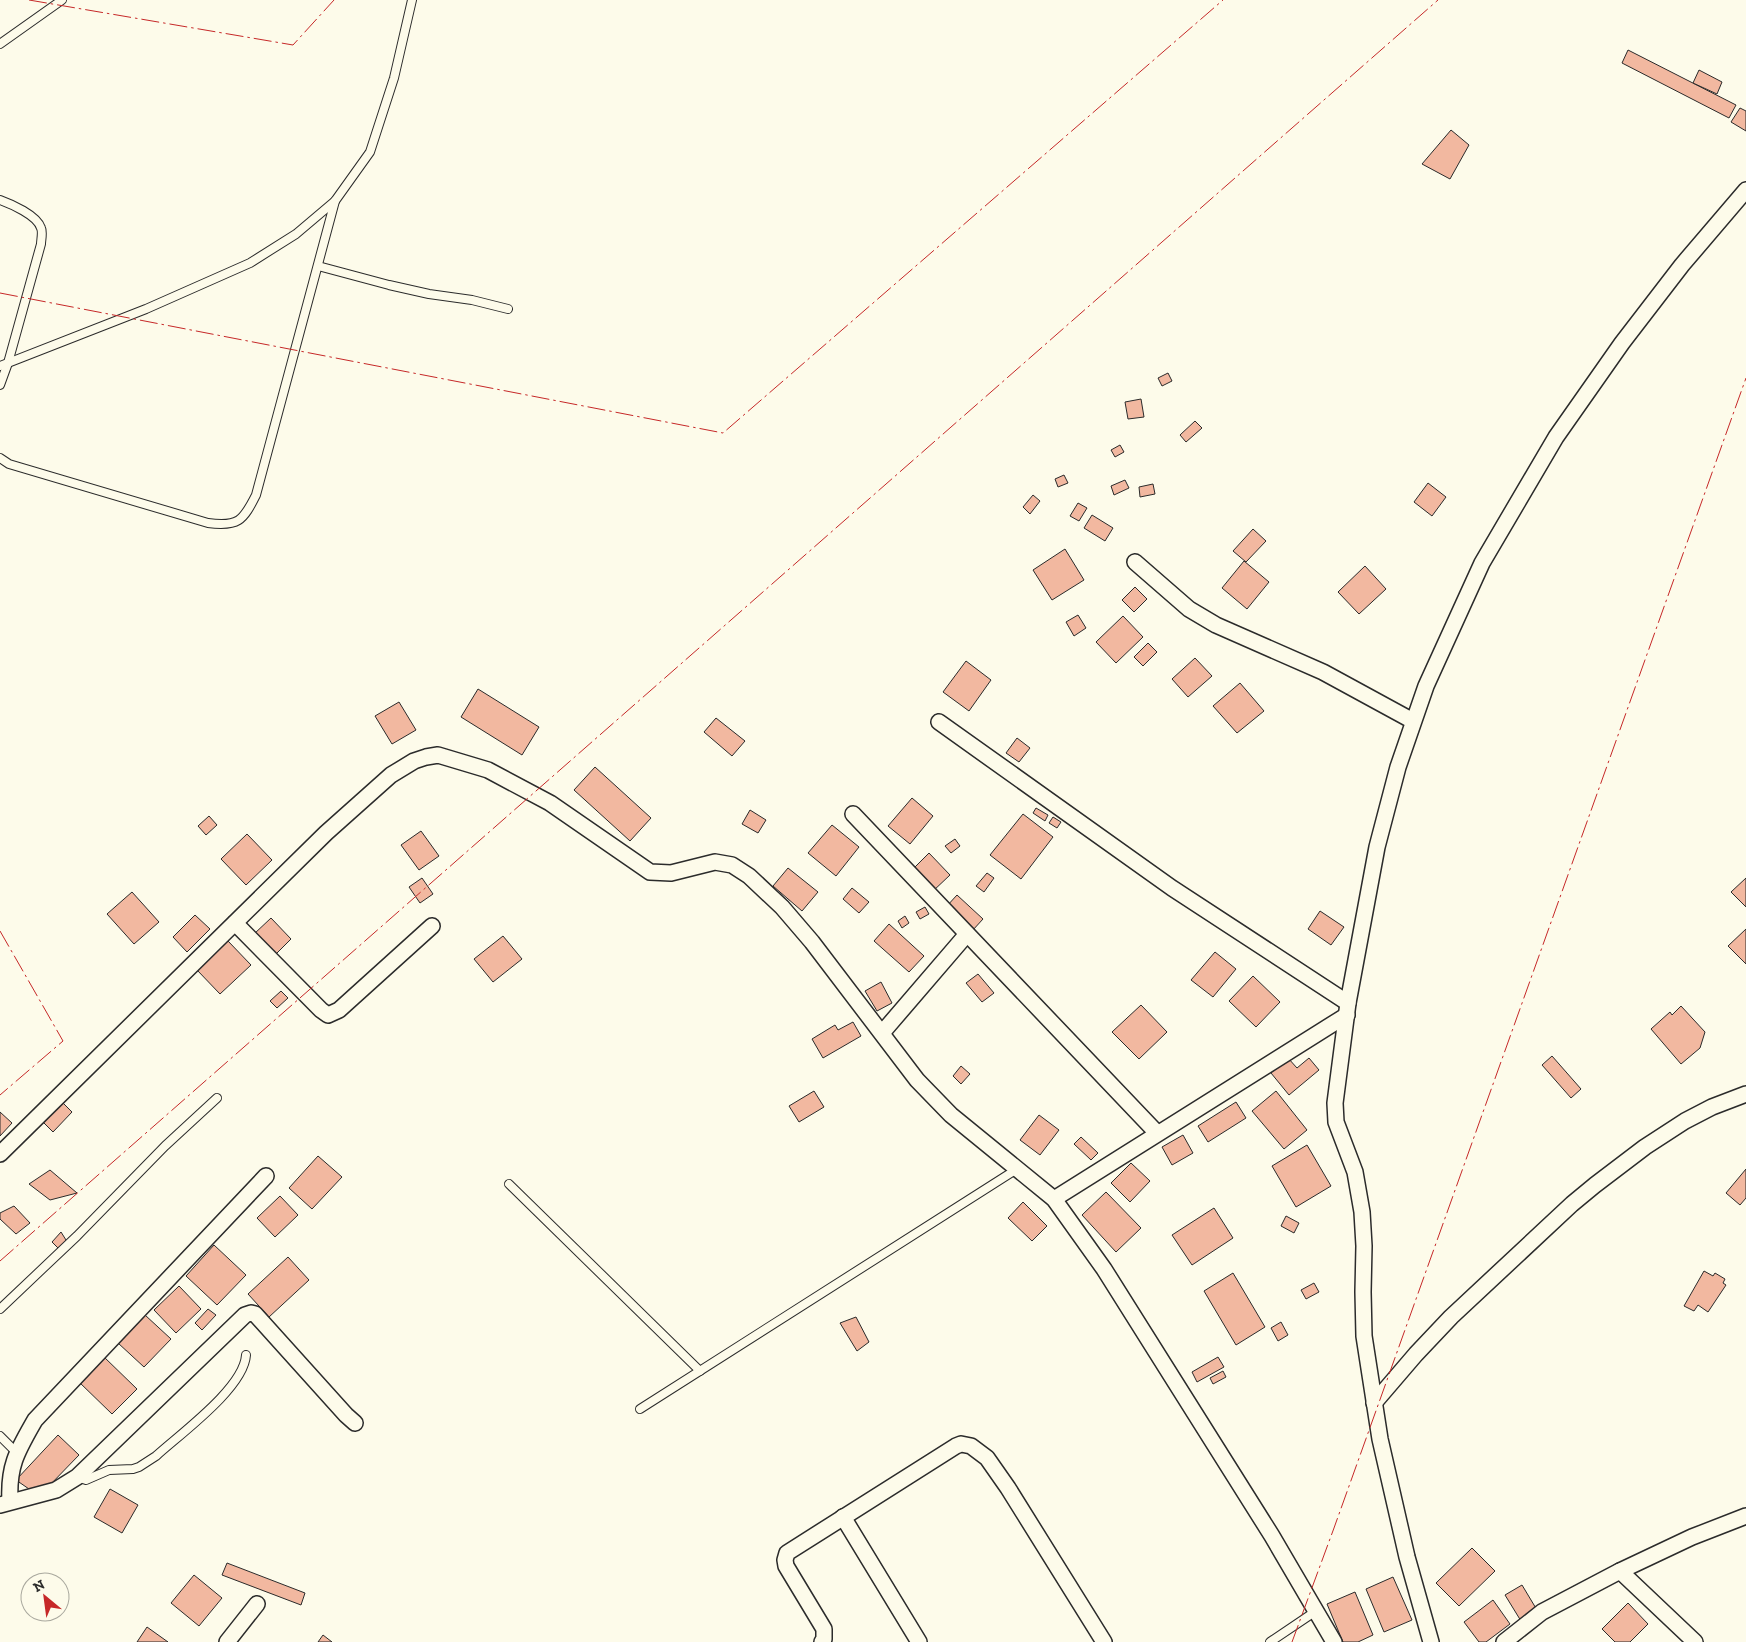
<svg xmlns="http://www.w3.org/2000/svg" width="1746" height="1642" font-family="'Zilla Slab',serif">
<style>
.building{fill:#f2b8a0;stroke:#2b2b2b}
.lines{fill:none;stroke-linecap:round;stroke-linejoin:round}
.service-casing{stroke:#2b2b2b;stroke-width:10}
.minor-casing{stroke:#2b2b2b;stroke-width:18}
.service{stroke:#fdfbea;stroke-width:8}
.minor{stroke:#fdfbea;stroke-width:15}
.power{stroke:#c62828;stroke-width:1;stroke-dasharray:18 4 2.5 4;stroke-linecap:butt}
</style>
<rect width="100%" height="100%" fill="#fdfbea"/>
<g class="building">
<polygon points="1628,50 1736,105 1729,118 1622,63"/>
<polygon points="1699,70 1722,82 1717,94 1693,83"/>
<polygon points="1740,108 1746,111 1746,131 1731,122"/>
<polygon points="1451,130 1469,145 1450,179 1422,164"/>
<polygon points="1168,373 1172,381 1162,386 1158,378"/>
<polygon points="1141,399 1144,417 1128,419 1125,402"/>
<polygon points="1195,421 1202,428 1186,442 1180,435"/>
<polygon points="1120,445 1124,452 1115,457 1111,450"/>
<polygon points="1064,475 1068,483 1058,487 1055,479"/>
<polygon points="1125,480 1129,488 1114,495 1111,486"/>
<polygon points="1428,483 1446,497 1432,516 1414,502"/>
<polygon points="1153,484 1155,494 1140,497 1139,487"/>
<polygon points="1033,495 1040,501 1030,514 1023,507"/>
<polygon points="1078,503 1087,508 1079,521 1070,516"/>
<polygon points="1092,515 1113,528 1105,541 1084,528"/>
<polygon points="1253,529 1266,541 1246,562 1233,551"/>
<polygon points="1065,549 1084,580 1052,600 1033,570"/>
<polygon points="1244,561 1269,582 1247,609 1222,588"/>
<polygon points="1365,566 1386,589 1359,614 1338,592"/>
<polygon points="1135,587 1147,599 1134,612 1122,600"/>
<polygon points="1078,615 1086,628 1074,636 1066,622"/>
<polygon points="1123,616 1143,637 1116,663 1096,642"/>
<polygon points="1148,643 1157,652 1143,666 1134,657"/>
<polygon points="1195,658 1212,676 1188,697 1172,679"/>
<polygon points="966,661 991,680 969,711 943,692"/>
<polygon points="1240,683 1264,711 1237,733 1213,706"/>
<polygon points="478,689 539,727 522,755 461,717"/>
<polygon points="399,702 416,730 392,744 375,716"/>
<polygon points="716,718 745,741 732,756 704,732"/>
<polygon points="1017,738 1030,748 1019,762 1006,753"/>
<polygon points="595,767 651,818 630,841 574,790"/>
<polygon points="912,798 933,816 910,844 888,826"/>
<polygon points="1036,808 1048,815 1045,821 1033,813"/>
<polygon points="750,810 766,820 758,833 742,824"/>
<polygon points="1023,814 1053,837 1021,879 990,855"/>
<polygon points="209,816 217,825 206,835 198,826"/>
<polygon points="1053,817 1061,822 1057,828 1049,823"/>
<polygon points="832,825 859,847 836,876 808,853"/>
<polygon points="421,831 439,856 419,870 401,845"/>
<polygon points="247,834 272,860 246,885 221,859"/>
<polygon points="955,839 960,846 951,853 945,846"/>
<polygon points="929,853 950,875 932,892 912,870"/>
<polygon points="788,868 818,892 802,911 773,886"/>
<polygon points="987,873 994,878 984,892 976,886"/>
<polygon points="422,878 433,894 420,903 409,887"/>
<polygon points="1746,878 1746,907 1731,892"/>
<polygon points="852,888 869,902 859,913 843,899"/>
<polygon points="132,892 159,922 134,944 107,914"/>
<polygon points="957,895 983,919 972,931 946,907"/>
<polygon points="925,907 929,914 920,919 916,912"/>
<polygon points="1320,911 1344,927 1331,945 1308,929"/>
<polygon points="195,915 210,929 187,952 173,937"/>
<polygon points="905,916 909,923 902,928 898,921"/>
<polygon points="271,918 291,939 275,955 254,934"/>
<polygon points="889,924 924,956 909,972 874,941"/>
<polygon points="1746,929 1746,964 1728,946"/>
<polygon points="503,936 522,959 493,982 474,959"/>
<polygon points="228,941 251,965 220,994 197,970"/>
<polygon points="1215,952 1236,969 1213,997 1191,980"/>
<polygon points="978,974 994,993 982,1002 966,983"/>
<polygon points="1253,976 1280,1002 1256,1027 1229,1001"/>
<polygon points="881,982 892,1003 877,1011 865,991"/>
<polygon points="281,991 288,998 277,1008 270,1001"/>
<polygon points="1141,1005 1167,1032 1139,1059 1112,1032"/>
<polygon points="1681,1006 1705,1032 1700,1048 1681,1064 1651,1029 1670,1012 1672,1015"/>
<polygon points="853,1022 861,1036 823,1058 812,1039 835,1025 838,1030"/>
<polygon points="1552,1056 1581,1089 1571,1098 1542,1065"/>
<polygon points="1288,1058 1297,1068 1309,1058 1319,1070 1289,1095 1271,1073"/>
<polygon points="961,1066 970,1074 961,1084 953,1076"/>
<polygon points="814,1091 824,1107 799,1122 789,1106"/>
<polygon points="1276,1091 1307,1130 1284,1149 1252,1111"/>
<polygon points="62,1102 72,1112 53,1132 43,1122"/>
<polygon points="1236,1102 1246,1118 1208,1142 1198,1126"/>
<polygon points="0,1112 12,1123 0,1136"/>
<polygon points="1039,1115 1059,1130 1040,1155 1020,1140"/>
<polygon points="1183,1135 1193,1153 1172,1165 1162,1147"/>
<polygon points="1081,1137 1098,1153 1091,1160 1074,1144"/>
<polygon points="1307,1145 1331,1186 1296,1207 1272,1166"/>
<polygon points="318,1156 342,1177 312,1209 289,1188"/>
<polygon points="1131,1163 1150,1181 1130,1202 1111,1183"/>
<polygon points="1746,1169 1746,1198 1740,1205 1726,1193"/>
<polygon points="50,1170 77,1193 50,1200 29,1184"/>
<polygon points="1106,1192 1141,1228 1116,1252 1082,1215"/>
<polygon points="280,1196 298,1215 275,1237 257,1218"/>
<polygon points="1023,1202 1047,1226 1032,1241 1008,1218"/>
<polygon points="14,1206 30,1223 16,1234 0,1219 0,1213"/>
<polygon points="1214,1208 1233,1238 1192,1265 1172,1235"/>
<polygon points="1286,1216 1299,1223 1294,1233 1281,1226"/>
<polygon points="61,1232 66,1240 61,1251 52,1242"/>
<polygon points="214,1245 246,1275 217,1305 186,1276"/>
<polygon points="288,1257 309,1280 269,1317 248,1294"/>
<polygon points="1704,1271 1713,1276 1715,1273 1725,1279 1723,1283 1726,1285 1708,1312 1698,1305 1694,1311 1684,1306"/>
<polygon points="1233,1273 1265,1327 1236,1345 1204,1291"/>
<polygon points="1314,1283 1319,1292 1306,1299 1301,1290"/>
<polygon points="179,1286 201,1309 176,1333 154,1310"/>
<polygon points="208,1309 216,1315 202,1330 195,1323"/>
<polygon points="145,1315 171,1339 144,1367 118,1343"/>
<polygon points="856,1317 869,1342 857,1351 840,1323"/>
<polygon points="1281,1322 1288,1335 1278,1341 1271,1328"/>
<polygon points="103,1356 137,1389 112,1414 78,1381"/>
<polygon points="1218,1357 1224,1367 1197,1382 1192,1372"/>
<polygon points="1223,1371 1226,1377 1213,1384 1210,1378"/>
<polygon points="58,1435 79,1455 48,1487 29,1489 16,1480"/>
<polygon points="110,1489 138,1505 122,1533 94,1517"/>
<polygon points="1472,1548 1495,1571 1459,1606 1436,1583"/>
<polygon points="227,1563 305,1593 301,1605 222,1575"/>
<polygon points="194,1575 222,1598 199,1626 171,1603"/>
<polygon points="1393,1577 1412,1620 1384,1632 1366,1589"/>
<polygon points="1522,1585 1537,1610 1521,1621 1505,1595"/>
<polygon points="1355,1592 1373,1635 1358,1642 1343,1642 1327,1604"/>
<polygon points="1493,1600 1510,1624 1486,1642 1479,1642 1464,1622"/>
<polygon points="1628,1603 1648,1624 1630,1642 1615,1642 1602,1629"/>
<polygon points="147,1627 168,1642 137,1642"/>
<polygon points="323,1635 332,1642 318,1642"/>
</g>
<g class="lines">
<g class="service-casing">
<g id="service">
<polyline points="0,44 62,0"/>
<path d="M0,200C11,204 37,215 41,228C43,232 41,240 41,244L8,363L0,385"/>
<polyline points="318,266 389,285 429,294 472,300 508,309"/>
<polyline points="0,366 146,309 250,263 296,234 335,201 370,152 394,78 412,0"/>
<path d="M0,458L9,464L208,523C238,527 243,521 256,495L335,201"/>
<polyline points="509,1184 700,1371"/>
<polyline points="0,1309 77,1236 165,1146 217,1098"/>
<polyline points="640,1409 1017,1169"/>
<polyline points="0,1436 17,1453"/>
<path d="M77,1477L86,1480L109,1470L133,1469L139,1467L156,1456C180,1434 244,1388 246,1355"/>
<polyline points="1270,1642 1316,1611"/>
</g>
</g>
<g class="minor-casing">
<g id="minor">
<polyline points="1135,562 1189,609 1216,625 1323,672 1413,721"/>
<polyline points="939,722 1172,888 1348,1003"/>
<polyline points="853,814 1157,1133"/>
<polyline points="235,923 321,1010 328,1015 339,1010 432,926"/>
<polyline points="882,1033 967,934"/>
<polyline points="0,1154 326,833 391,775 414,761 426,757 438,755 488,770 550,803 650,872 671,873 715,862 732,865 749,876 782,907 812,942 917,1080 951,1115 1054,1199 1104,1269 1272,1536 1334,1642"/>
<polyline points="1054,1199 1347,1015"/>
<polyline points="1374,1403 1416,1354 1451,1317 1572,1204 1595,1185 1645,1147 1685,1121 1712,1107 1746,1094"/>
<path d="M10,1501C8,1465 18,1450 35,1420L266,1176"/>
<polyline points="0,1505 56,1490 77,1477 245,1315 251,1313 255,1314 346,1415 355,1423"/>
<polyline points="843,1517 919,1642"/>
<polyline points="1620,1571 1695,1642"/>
<polyline points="227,1642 257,1604"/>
<polyline points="822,1642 824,1639 824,1629 786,1566 785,1560 787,1553 956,1446 961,1444 971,1446 987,1458 1008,1488 1104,1642"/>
<polyline points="1431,1642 1407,1557 1380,1439 1364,1336 1363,1292 1364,1246 1362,1212 1355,1172 1336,1122 1335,1103 1348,1003 1377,847 1398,767 1426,686 1482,563 1556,437 1622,343 1682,265 1746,190"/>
<polyline points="1504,1642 1542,1612 1620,1571 1692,1537 1746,1516"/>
</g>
</g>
<use href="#service" class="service"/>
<use href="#minor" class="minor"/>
<g class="power">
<polyline points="29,0 293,45 334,0"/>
<polyline points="0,293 723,433 1223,0"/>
<polyline points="0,931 63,1041 0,1095"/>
<polyline points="0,1261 1438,0"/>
<polyline points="1292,1642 1334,1528 1746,378"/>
</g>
</g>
<g transform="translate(45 1597) rotate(331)"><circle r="24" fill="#fdfbea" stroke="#a9a89e"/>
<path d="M0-4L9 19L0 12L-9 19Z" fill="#c62828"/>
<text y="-8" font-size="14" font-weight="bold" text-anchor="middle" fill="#2b2b2b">N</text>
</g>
</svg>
